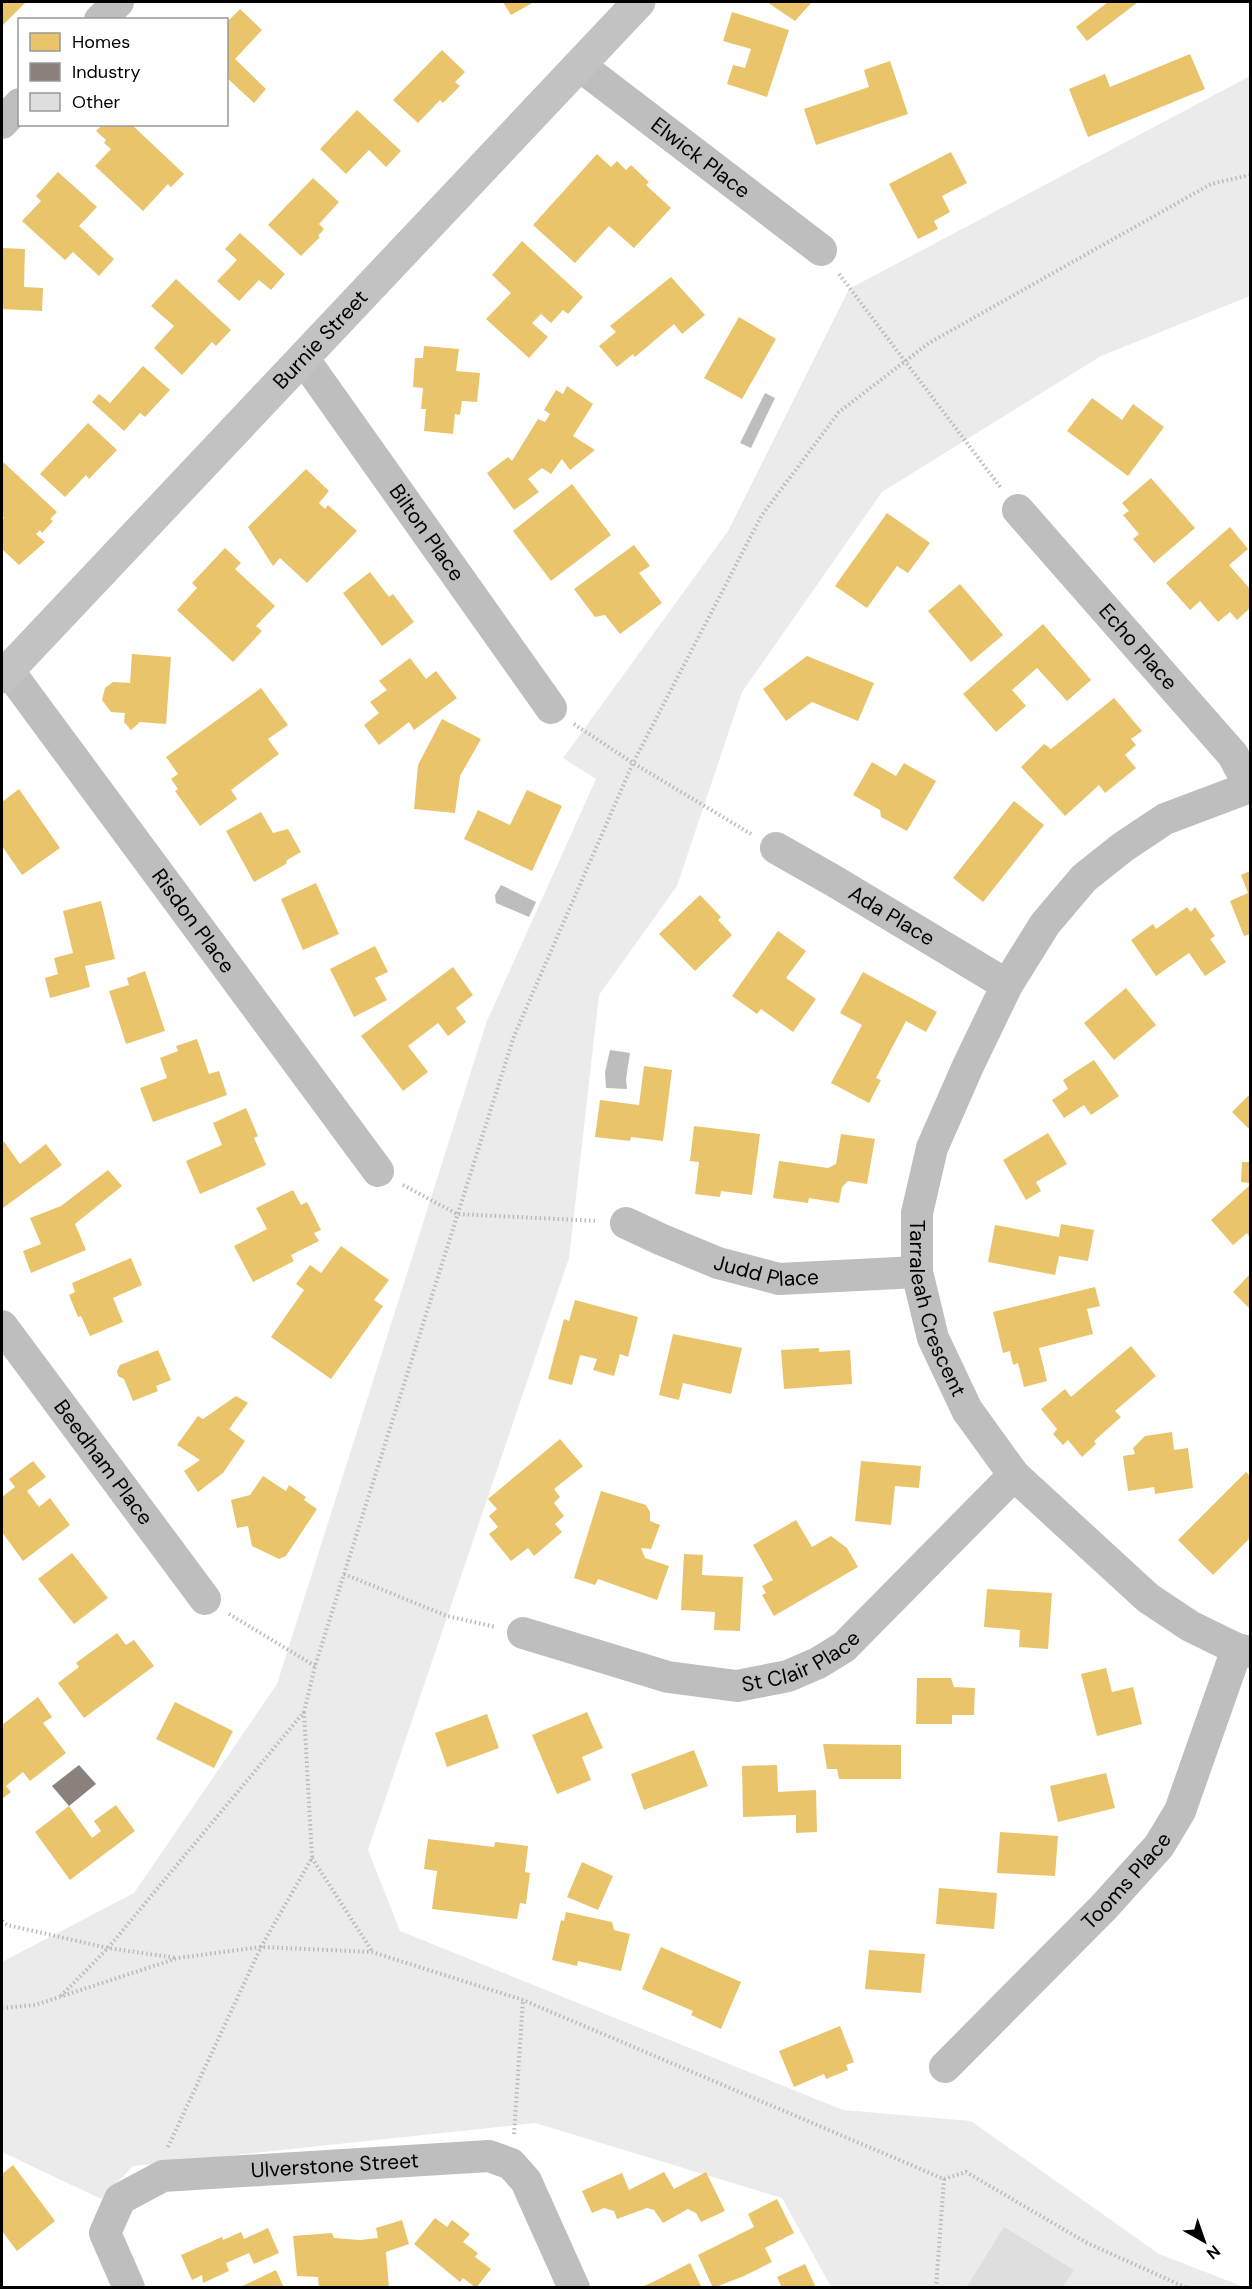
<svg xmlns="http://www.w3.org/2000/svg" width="1252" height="2289" font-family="'DM Sans',sans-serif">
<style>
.green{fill:#ebebeb}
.water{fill:#bdbdbd}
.homes{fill:#e9c46a}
.industry{fill:#8a817c}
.building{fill:#dedede}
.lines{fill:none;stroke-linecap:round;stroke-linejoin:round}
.path{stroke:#b9b9b9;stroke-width:4;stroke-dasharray:1.5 3;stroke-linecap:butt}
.street{stroke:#bebebe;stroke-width:32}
.secondary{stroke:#c2c2c2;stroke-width:33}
.labels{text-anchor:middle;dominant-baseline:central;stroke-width:6;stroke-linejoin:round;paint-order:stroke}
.street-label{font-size:21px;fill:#000;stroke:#fff}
</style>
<rect width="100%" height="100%" fill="#fff"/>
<polygon class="green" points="1250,76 1250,296 1101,356 882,492 742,692 677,886 599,995 569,1258 368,1850 400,1931 843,2110 971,2121 1159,2254 1244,2287 831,2287 782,2198 535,2123 133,2166 101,2199 2,2152 2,1962 134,1893 277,1684 487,1021 596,779 563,758 728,531 849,289"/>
<g class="water">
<polygon points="765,393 775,398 751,448 740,443"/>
<polygon points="501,885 536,902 529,917 496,903 495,895"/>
<polygon points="610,1050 630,1053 626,1079 627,1089 606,1088 605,1072"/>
</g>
<g class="homes">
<polygon points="2,2 26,2 2,26"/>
<polygon points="503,2 534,2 511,15"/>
<polygon points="767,2 812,2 795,21"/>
<polygon points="1108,2 1138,2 1087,41 1076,27"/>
<polygon points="240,9 262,30 235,59 266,89 254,103 226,77 226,23"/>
<polygon points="732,12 789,30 767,97 727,84 733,65 745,68 751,49 723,41"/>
<polygon points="442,50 465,72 455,82 460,86 443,103 440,100 418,123 393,100"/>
<polygon points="1190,54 1205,89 1088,137 1069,89 1105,74 1110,87"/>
<polygon points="890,61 908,114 816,145 804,109 869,87 864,70"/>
<polygon points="357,110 401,151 386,167 369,150 346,174 320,149"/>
<polygon points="103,124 131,124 184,174 171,187 168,184 143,211 95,166 111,149 104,143 106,140 96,131"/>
<polygon points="951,152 967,183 942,196 950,212 934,221 938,229 918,239 889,184"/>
<polygon points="597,154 611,167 617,161 626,170 631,165 649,182 646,185 671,208 634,248 609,226 575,263 533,225"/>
<polygon points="58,172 97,207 79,226 114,259 99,276 73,252 65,260 22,221 41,201 36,196"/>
<polygon points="313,178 339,202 319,224 324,229 318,236 320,237 301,256 268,225"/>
<polygon points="240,233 285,274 271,290 259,280 239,301 217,281 237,260 225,249"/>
<polygon points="522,241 583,297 568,314 563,310 551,323 541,314 532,323 548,337 529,358 486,319 511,293 492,275"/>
<polygon points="2,248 25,249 24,287 43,288 42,311 2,309"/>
<polygon points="671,277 705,315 682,334 674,324 635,357 633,354 617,367 599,346 616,332 610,326"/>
<polygon points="176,279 231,330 216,346 212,342 182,375 154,348 174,326 151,306"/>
<polygon points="739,317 776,339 742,399 704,378"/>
<polygon points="424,346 459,349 456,371 480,373 477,402 462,401 460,415 455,414 453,434 424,431 426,409 421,409 423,388 413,387 415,358 423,358"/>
<polygon points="143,366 170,390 145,417 140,413 124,431 92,402 99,394 110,403"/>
<polygon points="567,386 593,404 573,436 595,450 570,470 562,459 551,474 542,468 528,479 539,492 514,510 487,473 508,457 512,461 538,419 545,422 550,414 544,410 556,390 563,394"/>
<polygon points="1092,398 1122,420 1133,404 1164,427 1128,476 1067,431"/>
<polygon points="88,423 117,450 89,479 86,475 65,497 40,474"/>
<polygon points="2,461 57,512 50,519 53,521 42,533 40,530 36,534 45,542 19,565 2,549 2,520 4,518 2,515"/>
<polygon points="306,469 329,491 319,503 325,509 328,505 357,531 307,583 280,558 273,566 248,527"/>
<polygon points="1151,478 1195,528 1154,563 1133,539 1139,534 1123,515 1129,511 1122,503"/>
<polygon points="572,484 611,535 551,581 513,531"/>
<polygon points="887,513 930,543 908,573 897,566 867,608 835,586"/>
<polygon points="1230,527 1248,549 1229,565 1250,589 1250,608 1237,620 1230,612 1218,622 1200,601 1190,610 1166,583"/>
<polygon points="634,545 650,566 639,573 662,603 620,634 605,615 595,617 574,589"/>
<polygon points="225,548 241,563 235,569 275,606 256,626 262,631 233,662 177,610 197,588 192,583"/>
<polygon points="370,572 389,597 393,594 414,622 382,646 343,593"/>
<polygon points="960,584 1003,635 971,662 928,611"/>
<polygon points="1043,624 1091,680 1067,701 1037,668 1012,690 1026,706 996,732 963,694"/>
<polygon points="132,654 171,657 166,724 140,722 131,730 124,722 125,713 111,712 102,700 105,688 113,682 130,683"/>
<polygon points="807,656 874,683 858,721 812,702 786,721 763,689"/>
<polygon points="410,658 426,679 436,671 457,698 414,730 409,722 379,745 364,725 379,713 370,702 387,690 379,681"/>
<polygon points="261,688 288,725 268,739 279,754 231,790 237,799 200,826 175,791 178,789 171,779 178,774 166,757"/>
<polygon points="1114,698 1142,731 1131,739 1136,745 1125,755 1136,768 1105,793 1099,785 1065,816 1021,767 1044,744 1051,749"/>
<polygon points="442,719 481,739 460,776 455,813 414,809 418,765"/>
<polygon points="872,762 896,776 904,763 936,781 907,831 881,817 880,810 853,795"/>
<polygon points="19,789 60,848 22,875 2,846 2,802"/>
<polygon points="527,790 562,806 532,871 464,839 478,810 510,825"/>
<polygon points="1014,801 1044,825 983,902 953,878"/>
<polygon points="261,812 273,833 288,829 301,852 287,860 286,864 254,882 226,831"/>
<polygon points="1250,871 1250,934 1244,936 1230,901 1248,893 1241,875"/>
<polygon points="316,883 339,934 303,950 281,899"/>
<polygon points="700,895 721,917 718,920 732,935 695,971 659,934"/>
<polygon points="101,901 115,959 85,966 90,987 50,998 45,978 58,974 54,958 73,953 63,911"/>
<polygon points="1187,907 1191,912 1195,907 1215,936 1210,939 1226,962 1205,976 1189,953 1156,976 1131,940 1153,924 1156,929"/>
<polygon points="778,931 806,951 786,978 816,999 793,1032 761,1009 757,1014 732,996"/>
<polygon points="375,946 388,972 375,978 387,1000 354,1017 330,969"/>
<polygon points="453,967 473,995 456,1008 466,1022 448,1036 438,1023 408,1046 428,1072 403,1091 361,1036"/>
<polygon points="145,971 165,1031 126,1044 109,991 129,985 127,978"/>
<polygon points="863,972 937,1012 926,1032 906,1021 876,1078 881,1080 869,1103 831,1083 862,1025 840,1013"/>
<polygon points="1126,988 1156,1025 1114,1060 1084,1023"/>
<polygon points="197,1039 209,1074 219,1071 227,1095 153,1122 140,1088 167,1078 160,1058 178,1051 176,1046"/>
<polygon points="1094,1060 1119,1096 1091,1115 1084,1105 1064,1118 1052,1100 1068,1089 1063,1080"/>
<polygon points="644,1066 672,1070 663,1141 631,1137 630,1141 595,1137 600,1100 639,1105"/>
<polygon points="1250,1094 1250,1130 1232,1112"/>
<polygon points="246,1108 258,1136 254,1138 266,1165 200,1194 186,1161 222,1145 213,1123"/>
<polygon points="694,1126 760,1134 752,1195 721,1191 720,1197 695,1194 699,1162 690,1161"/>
<polygon points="1048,1133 1067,1164 1036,1182 1041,1191 1026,1200 1003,1160"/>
<polygon points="841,1134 875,1139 867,1184 848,1181 842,1187 839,1203 809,1198 808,1203 773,1198 779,1161 828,1168 836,1164"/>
<polygon points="2,1139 20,1164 46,1144 62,1165 3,1208 2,1205"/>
<polygon points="1242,1162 1250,1162 1250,1183 1241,1182"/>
<polygon points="108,1170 122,1186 75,1224 86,1250 31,1273 23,1251 41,1244 30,1218 61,1206"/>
<polygon points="1250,1185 1250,1238 1247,1233 1233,1245 1211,1220"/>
<polygon points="293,1190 301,1205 307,1202 321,1230 314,1233 319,1241 291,1255 294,1261 253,1282 234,1246 267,1229 256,1208"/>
<polygon points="1061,1224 1094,1230 1088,1261 1059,1256 1055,1275 988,1262 995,1225 1059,1237"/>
<polygon points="341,1246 389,1280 374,1300 383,1306 331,1379 271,1337 304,1290 296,1284 310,1265 321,1273"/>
<polygon points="131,1258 142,1285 113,1298 123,1322 90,1336 81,1316 78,1317 69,1295 75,1292 72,1283"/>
<polygon points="1250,1274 1250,1309 1233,1292"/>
<polygon points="1095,1287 1100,1306 1087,1309 1093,1334 1039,1348 1047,1381 1024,1387 1018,1363 1013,1365 1010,1351 1003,1353 993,1312"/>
<polygon points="575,1300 638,1317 628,1357 620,1354 614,1376 593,1370 597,1359 580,1355 572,1385 548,1379 564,1319 569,1321"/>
<polygon points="673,1334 742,1348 731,1394 683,1383 679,1400 659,1395"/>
<polygon points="1131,1346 1156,1376 1115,1411 1121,1417 1094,1441 1096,1444 1082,1457 1068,1440 1063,1445 1053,1434 1057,1429 1041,1409 1065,1389 1071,1397"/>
<polygon points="819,1348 819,1352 850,1350 852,1384 784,1389 781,1350"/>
<polygon points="158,1350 171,1380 156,1386 158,1391 133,1401 124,1379 118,1376 117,1371 120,1365"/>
<polygon points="236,1396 248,1403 229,1429 245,1441 223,1473 198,1492 184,1471 200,1460 177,1445 198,1416 203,1419"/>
<polygon points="1172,1432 1174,1450 1188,1448 1193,1488 1155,1494 1154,1487 1128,1491 1123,1456 1135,1454 1133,1448 1145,1436"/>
<polygon points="560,1439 583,1466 554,1489 560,1497 554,1503 564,1516 555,1524 562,1532 534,1556 528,1548 511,1561 489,1534 498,1527 489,1516 497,1509 488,1499"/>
<polygon points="33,1461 46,1477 27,1491 39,1507 50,1498 70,1525 23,1561 2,1532 2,1497 15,1487 9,1479"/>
<polygon points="861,1461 921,1466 919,1488 895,1486 891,1525 855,1521"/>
<polygon points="1246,1472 1250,1476 1250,1538 1213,1575 1178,1540"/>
<polygon points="263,1476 286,1491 289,1485 306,1497 304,1500 317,1509 286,1556 279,1559 252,1546 248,1526 237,1528 231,1500 250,1495"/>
<polygon points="601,1491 646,1505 650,1512 650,1521 660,1525 651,1549 641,1548 645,1558 669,1566 657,1600 598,1579 595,1585 574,1578"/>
<polygon points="796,1520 812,1547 831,1536 847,1548 858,1567 774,1616 762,1595 766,1593 762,1586 773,1580 753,1545"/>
<polygon points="72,1553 108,1598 74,1624 38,1579"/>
<polygon points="684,1554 703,1555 702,1575 743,1577 740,1631 714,1630 715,1612 681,1610"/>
<polygon points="987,1589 1052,1593 1048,1649 1019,1647 1020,1630 984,1627"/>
<polygon points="117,1633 126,1645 134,1640 154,1666 84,1718 58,1683 79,1667 76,1663"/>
<polygon points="1106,1668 1112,1692 1133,1687 1142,1724 1097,1736 1081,1674"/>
<polygon points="917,1678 951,1678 954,1687 975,1688 974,1715 952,1715 952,1724 916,1724"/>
<polygon points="38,1697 52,1717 43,1723 66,1753 30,1781 23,1772 6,1786 11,1792 2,1799 2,1725"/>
<polygon points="175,1702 233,1731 214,1768 156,1739"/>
<polygon points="587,1712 603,1748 582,1757 591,1780 557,1794 532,1735"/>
<polygon points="487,1714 499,1748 447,1767 435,1733"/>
<polygon points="823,1744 901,1745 901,1779 839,1779 837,1769 827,1769"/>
<polygon points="694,1750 708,1786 644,1810 631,1774"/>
<polygon points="777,1765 778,1792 816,1790 817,1832 796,1833 796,1815 743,1817 742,1766"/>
<polygon points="1106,1773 1115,1808 1058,1822 1050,1786"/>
<polygon points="116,1805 135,1831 70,1880 35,1832 69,1806 92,1838 101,1831 94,1821"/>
<polygon points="1000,1832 1058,1836 1055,1876 997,1873"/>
<polygon points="428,1839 494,1847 495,1842 528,1846 525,1872 530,1873 526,1904 520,1903 517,1919 432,1909 437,1871 424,1869"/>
<polygon points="582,1862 613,1876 598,1910 567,1897"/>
<polygon points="939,1888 997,1893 994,1929 936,1924"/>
<polygon points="566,1912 612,1922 614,1930 630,1934 621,1971 578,1961 577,1966 552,1960 561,1920 564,1921"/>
<polygon points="661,1947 741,1982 721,2029 691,2015 693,2011 642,1989"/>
<polygon points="869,1950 925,1954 921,1993 865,1989"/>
<polygon points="840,2026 854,2062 846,2065 848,2070 826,2079 824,2074 794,2087 779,2051"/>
<polygon points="13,2165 55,2221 17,2251 2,2231 2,2174"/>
<polygon points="664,2172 674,2189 706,2172 725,2211 701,2222 696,2213 688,2209 663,2223 654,2210 647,2208 617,2219 614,2211 604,2208 592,2213 582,2191 622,2173 629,2190"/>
<polygon points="777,2199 794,2233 765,2248 772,2262 744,2276 713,2288 698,2255 754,2227 748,2214"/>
<polygon points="435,2218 447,2227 452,2220 470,2234 463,2242 478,2253 475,2257 491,2269 476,2288 463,2278 460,2282 414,2244"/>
<polygon points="402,2220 409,2244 386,2252 389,2288 319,2288 318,2277 297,2276 293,2236 332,2233 334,2238 360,2240 378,2238 376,2228"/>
<polygon points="268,2228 279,2253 254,2264 249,2253 226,2263 229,2271 203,2283 202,2275 192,2280 181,2255 222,2237 223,2240 241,2232 244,2239"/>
<polygon points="690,2263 702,2288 640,2288 661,2278"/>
<polygon points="805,2264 816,2288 782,2288 777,2277"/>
<polygon points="276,2270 284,2288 238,2288"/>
</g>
<polygon class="industry" points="79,1765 96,1784 69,1806 52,1786"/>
<polygon class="building" points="1004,2227 1074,2270 1062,2288 966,2288"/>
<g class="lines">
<g class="path">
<polyline points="839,274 1001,488"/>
<polyline points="574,724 633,763 751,834"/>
<polyline points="403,1185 457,1214 598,1221"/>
<polyline points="344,1574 447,1616 496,1627"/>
<polyline points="229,1614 315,1666"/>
<polyline points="312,1858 372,1951"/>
<polyline points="2,1921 7,1925 108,1948 177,1958"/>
<polyline points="61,1996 108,1948 304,1712 315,1666 344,1574 514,1036 633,763 762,515 839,412 929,343 1211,184 1250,175"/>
<polyline points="2,2008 35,2005 178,1958 261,1947 372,1952 523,2000 944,2179 966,2172 1087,2243 1187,2288"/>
<polyline points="514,2134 523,2000"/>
<polyline points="168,2147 261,1947 312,1858 304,1712"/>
<polyline points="936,2288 944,2179"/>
</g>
<g class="street">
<polyline points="100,20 118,2"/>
<path id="s1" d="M579,65L821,250"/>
<polyline points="2,123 20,104"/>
<path id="s2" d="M303,358L551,708"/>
<path id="s3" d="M1018,510L1233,755L1250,787"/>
<path id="s4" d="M8,670L378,1171"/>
<path id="s5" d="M1250,787L1165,819L1123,847L1084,878L1045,924L1007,985L968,1066L932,1148L917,1213V1272L933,1338L967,1410L1014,1475L1148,1598L1190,1626L1237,1649L1250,1652"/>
<path id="s6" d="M776,848L834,881L1007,985"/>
<path id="s7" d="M626,1223L660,1239L718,1263L779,1279L917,1272"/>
<path id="s8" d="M2,1326L205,1599"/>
<path id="s9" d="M523,1633L668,1677L737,1686L788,1676L818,1663L844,1647L1014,1475"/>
<path id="s10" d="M945,2067L1103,1908L1159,1846L1180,1811L1237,1649"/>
<path id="s11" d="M129,2288L105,2233L120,2199L163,2176L489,2156L511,2164L526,2181L574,2288"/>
</g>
<path class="secondary" id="s12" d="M2,677L639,2"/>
</g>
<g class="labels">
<g class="street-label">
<text stroke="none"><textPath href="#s1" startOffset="153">Elwick Place</textPath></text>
<text stroke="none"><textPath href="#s12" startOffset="464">Burnie Street</textPath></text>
<text stroke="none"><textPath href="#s2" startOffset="214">Bilton Place</textPath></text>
<text stroke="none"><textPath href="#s3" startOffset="182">Echo Place</textPath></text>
<text stroke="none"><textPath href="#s6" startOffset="134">Ada Place</textPath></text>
<text stroke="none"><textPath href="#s4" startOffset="312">Risdon Place</textPath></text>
<text stroke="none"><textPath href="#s7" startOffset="150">Judd Place</textPath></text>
<text stroke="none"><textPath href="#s5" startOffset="668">Tarraleah Crescent</textPath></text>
<text stroke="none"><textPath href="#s8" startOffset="170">Beedham Place</textPath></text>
<text stroke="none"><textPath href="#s9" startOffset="290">St Clair Place</textPath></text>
<text stroke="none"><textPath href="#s10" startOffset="260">Tooms Place</textPath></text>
<text stroke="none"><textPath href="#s11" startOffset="318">Ulverstone Street</textPath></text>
</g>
</g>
<rect width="1252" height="2289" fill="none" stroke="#000000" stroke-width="6"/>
<rect x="18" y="18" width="210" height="108" fill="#ffffff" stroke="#999999" stroke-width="1.5"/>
<rect x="30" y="33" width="30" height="18" fill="#e9c46a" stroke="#999999" stroke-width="1.5"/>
<text x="72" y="48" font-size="18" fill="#000000">Homes</text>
<rect x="30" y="63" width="30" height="18" fill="#8a817c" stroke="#999999" stroke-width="1.5"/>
<text x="72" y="78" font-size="18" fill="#000000">Industry</text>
<rect x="30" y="93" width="30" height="18" fill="#dedede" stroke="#999999" stroke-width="1.5"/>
<text x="72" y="108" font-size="18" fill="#000000">Other</text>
<g transform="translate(1204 2241) rotate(140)" stroke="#ffffff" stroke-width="4.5" paint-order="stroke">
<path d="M0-4.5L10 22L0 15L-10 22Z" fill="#000000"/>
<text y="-9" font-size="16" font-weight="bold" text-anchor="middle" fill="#000000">N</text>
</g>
</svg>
